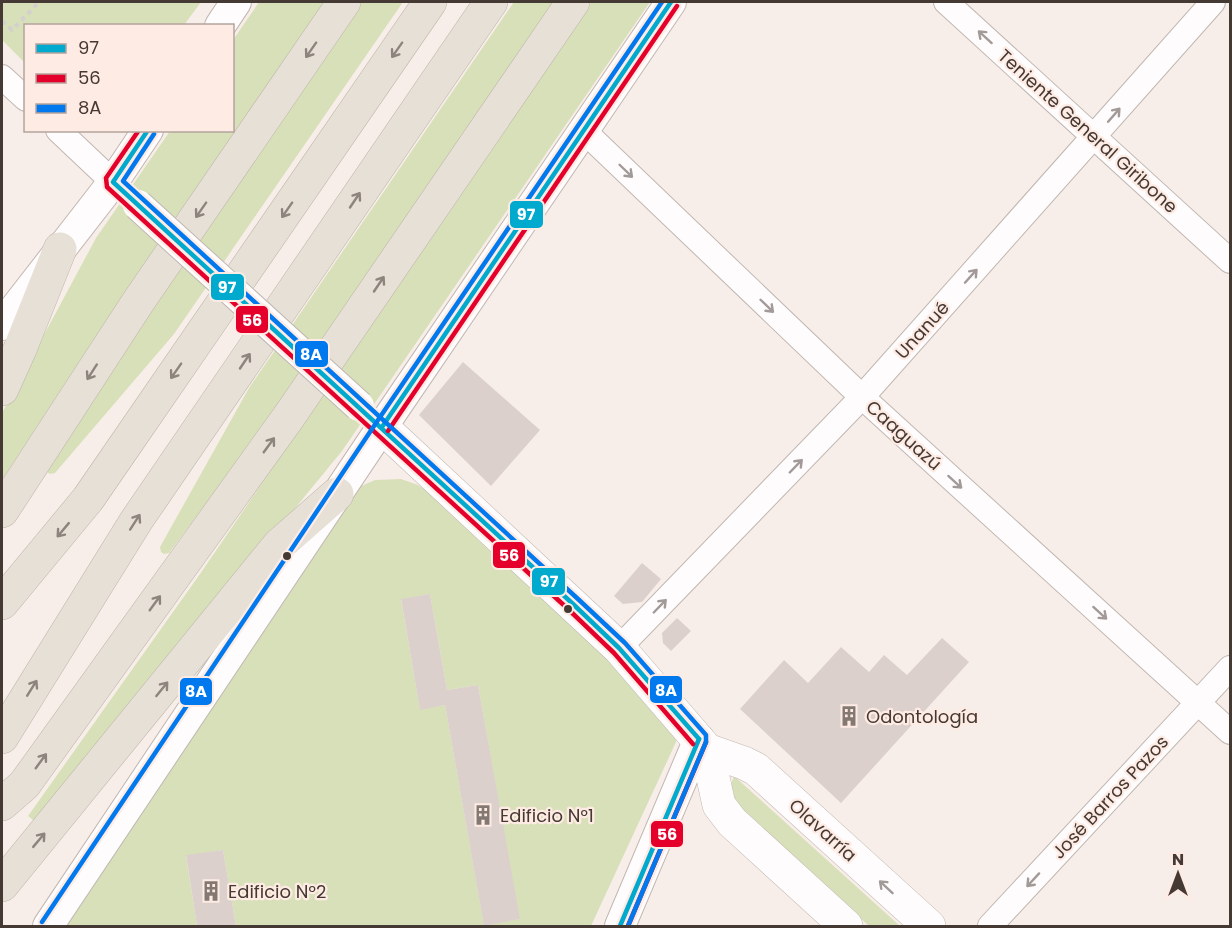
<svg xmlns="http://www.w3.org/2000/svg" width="1232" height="928" font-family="Poppins,sans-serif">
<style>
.green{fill:#d8e0b9;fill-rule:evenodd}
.building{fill:#dbd0cc}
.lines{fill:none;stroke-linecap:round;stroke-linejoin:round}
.minor-casing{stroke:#c1b7b2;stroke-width:26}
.tertiary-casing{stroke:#c1b7b2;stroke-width:32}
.secondary-casing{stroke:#c1b7b2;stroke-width:34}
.motorway-casing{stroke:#beb4a9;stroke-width:34}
.path{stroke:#d4d0ce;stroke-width:4;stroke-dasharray:4.5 4.5;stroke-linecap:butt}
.minor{stroke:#fefcfc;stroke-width:24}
.tertiary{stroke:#fefcfc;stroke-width:30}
.secondary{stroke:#fefcfc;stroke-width:33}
.motorway{stroke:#e6e0d7;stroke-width:33}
.tertiary-bridge-casing{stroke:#c1b7b2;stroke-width:32;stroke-linecap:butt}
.tertiary-bridge{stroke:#fefcfc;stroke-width:30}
.bus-1-casing{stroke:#feebe3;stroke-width:9}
.bus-2-casing{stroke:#feebe3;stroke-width:9}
.bus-3-casing{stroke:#feebe3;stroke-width:9}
.bus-1{stroke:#00a9ce;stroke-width:4.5}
.bus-2{stroke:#e4002b;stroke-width:4.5}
.bus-3{stroke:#0079ef;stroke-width:4.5}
.oneway{stroke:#a29a98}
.oneway2{stroke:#8d847d}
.bus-dot{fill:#453934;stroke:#feebe3;stroke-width:2}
.labels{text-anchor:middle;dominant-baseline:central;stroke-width:4.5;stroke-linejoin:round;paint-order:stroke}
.street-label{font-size:18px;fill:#453934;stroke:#feebe3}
.poi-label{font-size:18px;fill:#453934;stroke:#feebe3;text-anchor:start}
.line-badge{stroke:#feebe3;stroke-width:2}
.badge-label{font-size:16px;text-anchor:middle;font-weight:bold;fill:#fff}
</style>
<rect width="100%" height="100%" fill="#f8eee9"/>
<g class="green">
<polygon points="2,2 201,2 184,25 26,26 25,63 2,40"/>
<polygon points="259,2 330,2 2,480 2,413 96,238 170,131 232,130 233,40"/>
<polygon points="360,2 403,2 174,334 55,473 50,474 47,472 146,313"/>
<polygon points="514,2 555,2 277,408 169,553 164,554 161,552 160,547 249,388"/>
<polygon points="591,2 650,2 342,451 37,823 28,816 200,574"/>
<path d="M401,479L418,485L448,505L664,712L677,731L676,742L591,926H236L223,850L186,856L197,926H59L359,487L375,480ZM430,594L447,690L478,685L519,919L484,925L445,705L420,709L401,600Z"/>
<polygon points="734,776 900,926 869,926 727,796"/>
</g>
<g class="building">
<polygon points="463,362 540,430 491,486 419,415"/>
<polygon points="642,563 661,579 642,602 623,604 614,596"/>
<polygon points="430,594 447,690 478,685 520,919 484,926 445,705 420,710 401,599"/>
<polygon points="677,618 691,631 671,651 663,643 662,633"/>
<polygon points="942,638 969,662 841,803 740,709 784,660 808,683 841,647 869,672 884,655 907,675"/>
<polygon points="223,850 236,926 197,926 186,855"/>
</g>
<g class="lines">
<g class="minor-casing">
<g id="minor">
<polyline points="946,2 1230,261"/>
<polyline points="2,77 26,99"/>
<polyline points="58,130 113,182"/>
<polyline points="584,131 862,397 1230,732"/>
<polyline points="619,648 862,397 1213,2"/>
<polyline points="990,926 1230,668"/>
</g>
</g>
<g class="tertiary-casing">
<g id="tertiary">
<polyline points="220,26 236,2"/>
<polyline points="2,325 113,182 148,130"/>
<polyline points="48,926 382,427 671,2"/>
<polyline points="620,926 699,739"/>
</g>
</g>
<g class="secondary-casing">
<g id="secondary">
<polyline points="382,427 619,648 707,750 719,805 732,822 846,926"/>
<polyline points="707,750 744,763 756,769 929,926"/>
</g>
</g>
<g class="motorway-casing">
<g id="motorway">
<polyline points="2,389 20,349 60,249"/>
<polyline points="2,511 138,302 344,2"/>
<polyline points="2,603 88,499 430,2"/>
<polyline points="2,737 136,521 491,2"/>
<polyline points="2,804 24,785 290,415 573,2"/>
<polyline points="2,885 279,545 337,494"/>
</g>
</g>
<polyline class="path" points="2,21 12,30 39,2"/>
<use href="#minor" class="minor"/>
<use href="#tertiary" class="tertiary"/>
<use href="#secondary" class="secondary"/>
<use href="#motorway" class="motorway"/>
<g class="tertiary-bridge-casing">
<polyline id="tertiary-bridge" points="138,205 359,406"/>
</g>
<use href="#tertiary-bridge" class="tertiary-bridge"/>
<g class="bus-1-casing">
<g id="bus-1">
<polyline points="148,130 113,182 573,604 619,648 699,739"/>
<polyline points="382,427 671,2"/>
<polyline points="620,926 699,739"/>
</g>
</g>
<g class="bus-2-casing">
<g id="bus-2">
<polyline points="139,130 106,178 107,187 568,609 614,653 693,744"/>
<polyline points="388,431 677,6"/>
<polyline points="628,926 706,742"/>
</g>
</g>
<g class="bus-3-casing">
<g id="bus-3">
<polyline points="154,134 123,181 578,599 625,643 706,735 706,742 628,926"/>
<polyline points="42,922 376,423 662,2"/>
</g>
</g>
<use href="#bus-1" class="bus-1"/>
<use href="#bus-2" class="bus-2"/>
<use href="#bus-3" class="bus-3"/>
</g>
<defs><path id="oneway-shaft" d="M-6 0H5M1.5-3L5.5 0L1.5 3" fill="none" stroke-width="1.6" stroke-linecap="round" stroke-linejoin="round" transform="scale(1.5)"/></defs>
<g class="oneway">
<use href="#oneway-shaft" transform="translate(985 37) rotate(-138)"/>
<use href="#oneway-shaft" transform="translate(1114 115) rotate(-49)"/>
<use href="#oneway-shaft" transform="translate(626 171) rotate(44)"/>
<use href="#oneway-shaft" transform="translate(971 276) rotate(-48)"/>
<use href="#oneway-shaft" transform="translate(767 306) rotate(44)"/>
<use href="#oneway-shaft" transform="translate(796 466) rotate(-46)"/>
<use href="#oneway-shaft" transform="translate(955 482) rotate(42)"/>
<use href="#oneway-shaft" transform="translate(660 606) rotate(-46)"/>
<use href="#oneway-shaft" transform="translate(1100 613) rotate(42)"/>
<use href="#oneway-shaft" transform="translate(1033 880) rotate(133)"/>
<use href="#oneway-shaft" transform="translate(886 887) rotate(-137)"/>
</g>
<g class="oneway2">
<use href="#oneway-shaft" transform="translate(311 50) rotate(125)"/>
<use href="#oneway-shaft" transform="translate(397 50) rotate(125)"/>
<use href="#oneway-shaft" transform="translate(355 200) rotate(-56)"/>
<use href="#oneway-shaft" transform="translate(201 210) rotate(125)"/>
<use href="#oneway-shaft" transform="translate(287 210) rotate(125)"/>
<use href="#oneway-shaft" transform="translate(379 284) rotate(-56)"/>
<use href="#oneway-shaft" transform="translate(245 361) rotate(-56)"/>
<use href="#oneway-shaft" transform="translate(176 371) rotate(125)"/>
<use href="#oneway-shaft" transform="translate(92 372) rotate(123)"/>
<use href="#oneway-shaft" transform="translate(269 445) rotate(-54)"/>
<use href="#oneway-shaft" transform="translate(135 522) rotate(-57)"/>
<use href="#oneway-shaft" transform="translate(63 530) rotate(130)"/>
<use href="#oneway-shaft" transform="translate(155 603) rotate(-54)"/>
<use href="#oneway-shaft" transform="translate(32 688) rotate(-58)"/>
<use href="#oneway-shaft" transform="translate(162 689) rotate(-51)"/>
<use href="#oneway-shaft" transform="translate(41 761) rotate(-54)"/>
<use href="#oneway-shaft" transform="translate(39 840) rotate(-50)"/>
</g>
<defs>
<g id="building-bare" transform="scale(1.62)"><path d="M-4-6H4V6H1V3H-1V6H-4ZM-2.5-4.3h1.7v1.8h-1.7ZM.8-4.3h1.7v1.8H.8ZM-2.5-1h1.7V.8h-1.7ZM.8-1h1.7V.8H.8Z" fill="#847873" stroke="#feebe3" stroke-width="2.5" paint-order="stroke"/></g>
</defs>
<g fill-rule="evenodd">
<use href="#building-bare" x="849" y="716"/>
<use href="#building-bare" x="483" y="815"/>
<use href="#building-bare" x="211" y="891"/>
</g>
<g class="bus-dot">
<circle cx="287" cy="556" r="5"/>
<circle cx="568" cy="609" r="5"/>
</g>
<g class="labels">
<g class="street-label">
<text transform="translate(1088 131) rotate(42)">Teniente General Giribone</text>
<text transform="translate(922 330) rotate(-48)">Unanué</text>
<text transform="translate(904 435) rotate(42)">Caaguazú</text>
<text transform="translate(1110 797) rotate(-47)">José Barros Pazos</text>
<text transform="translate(823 830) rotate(42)">Olavarría</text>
</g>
<g class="poi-label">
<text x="866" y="716">Odontología</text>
<text x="500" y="815">Edificio N°1</text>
<text x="228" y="891">Edificio N°2</text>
</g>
</g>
<g class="line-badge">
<rect x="509" y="200" width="35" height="29" rx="6" fill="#00a9ce"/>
<rect x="210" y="273" width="35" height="28" rx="6" fill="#00a9ce"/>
<rect x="235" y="305" width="34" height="29" rx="6" fill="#e4002b"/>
<rect x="294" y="340" width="35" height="28" rx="6" fill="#0079ef"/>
<rect x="492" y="541" width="34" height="28" rx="6" fill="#e4002b"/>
<rect x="531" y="567" width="35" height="29" rx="6" fill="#00a9ce"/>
<rect x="649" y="675" width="34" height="29" rx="6" fill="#0079ef"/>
<rect x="179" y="677" width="34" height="29" rx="6" fill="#0079ef"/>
<rect x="650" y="820" width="34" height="28" rx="6" fill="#e4002b"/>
</g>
<g class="badge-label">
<text x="526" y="220">97</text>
<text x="227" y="293">97</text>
<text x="252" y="326">56</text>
<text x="311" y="360">8A</text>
<text x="509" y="561">56</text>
<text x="549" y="587">97</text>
<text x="666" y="696">8A</text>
<text x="196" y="697">8A</text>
<text x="667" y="840">56</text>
</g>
<rect width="1232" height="928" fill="none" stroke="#453934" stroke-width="6"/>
<rect x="24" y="24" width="210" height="108" fill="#feebe3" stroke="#b4a49d" stroke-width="1.5"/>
<rect x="36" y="44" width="30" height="9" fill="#00a9ce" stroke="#b4a49d" stroke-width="1.5"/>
<text x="78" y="54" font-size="18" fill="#453934">97</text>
<rect x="36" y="74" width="30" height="9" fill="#e4002b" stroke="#b4a49d" stroke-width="1.5"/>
<text x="78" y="84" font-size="18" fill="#453934">56</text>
<rect x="36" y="104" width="30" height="9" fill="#0079ef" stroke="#b4a49d" stroke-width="1.5"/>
<text x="78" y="114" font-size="18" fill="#453934">8A</text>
<g transform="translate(1178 874)" stroke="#feebe3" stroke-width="4.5" paint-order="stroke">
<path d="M0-4.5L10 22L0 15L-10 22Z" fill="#453934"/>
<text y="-9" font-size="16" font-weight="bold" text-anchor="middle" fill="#453934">N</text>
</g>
</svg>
